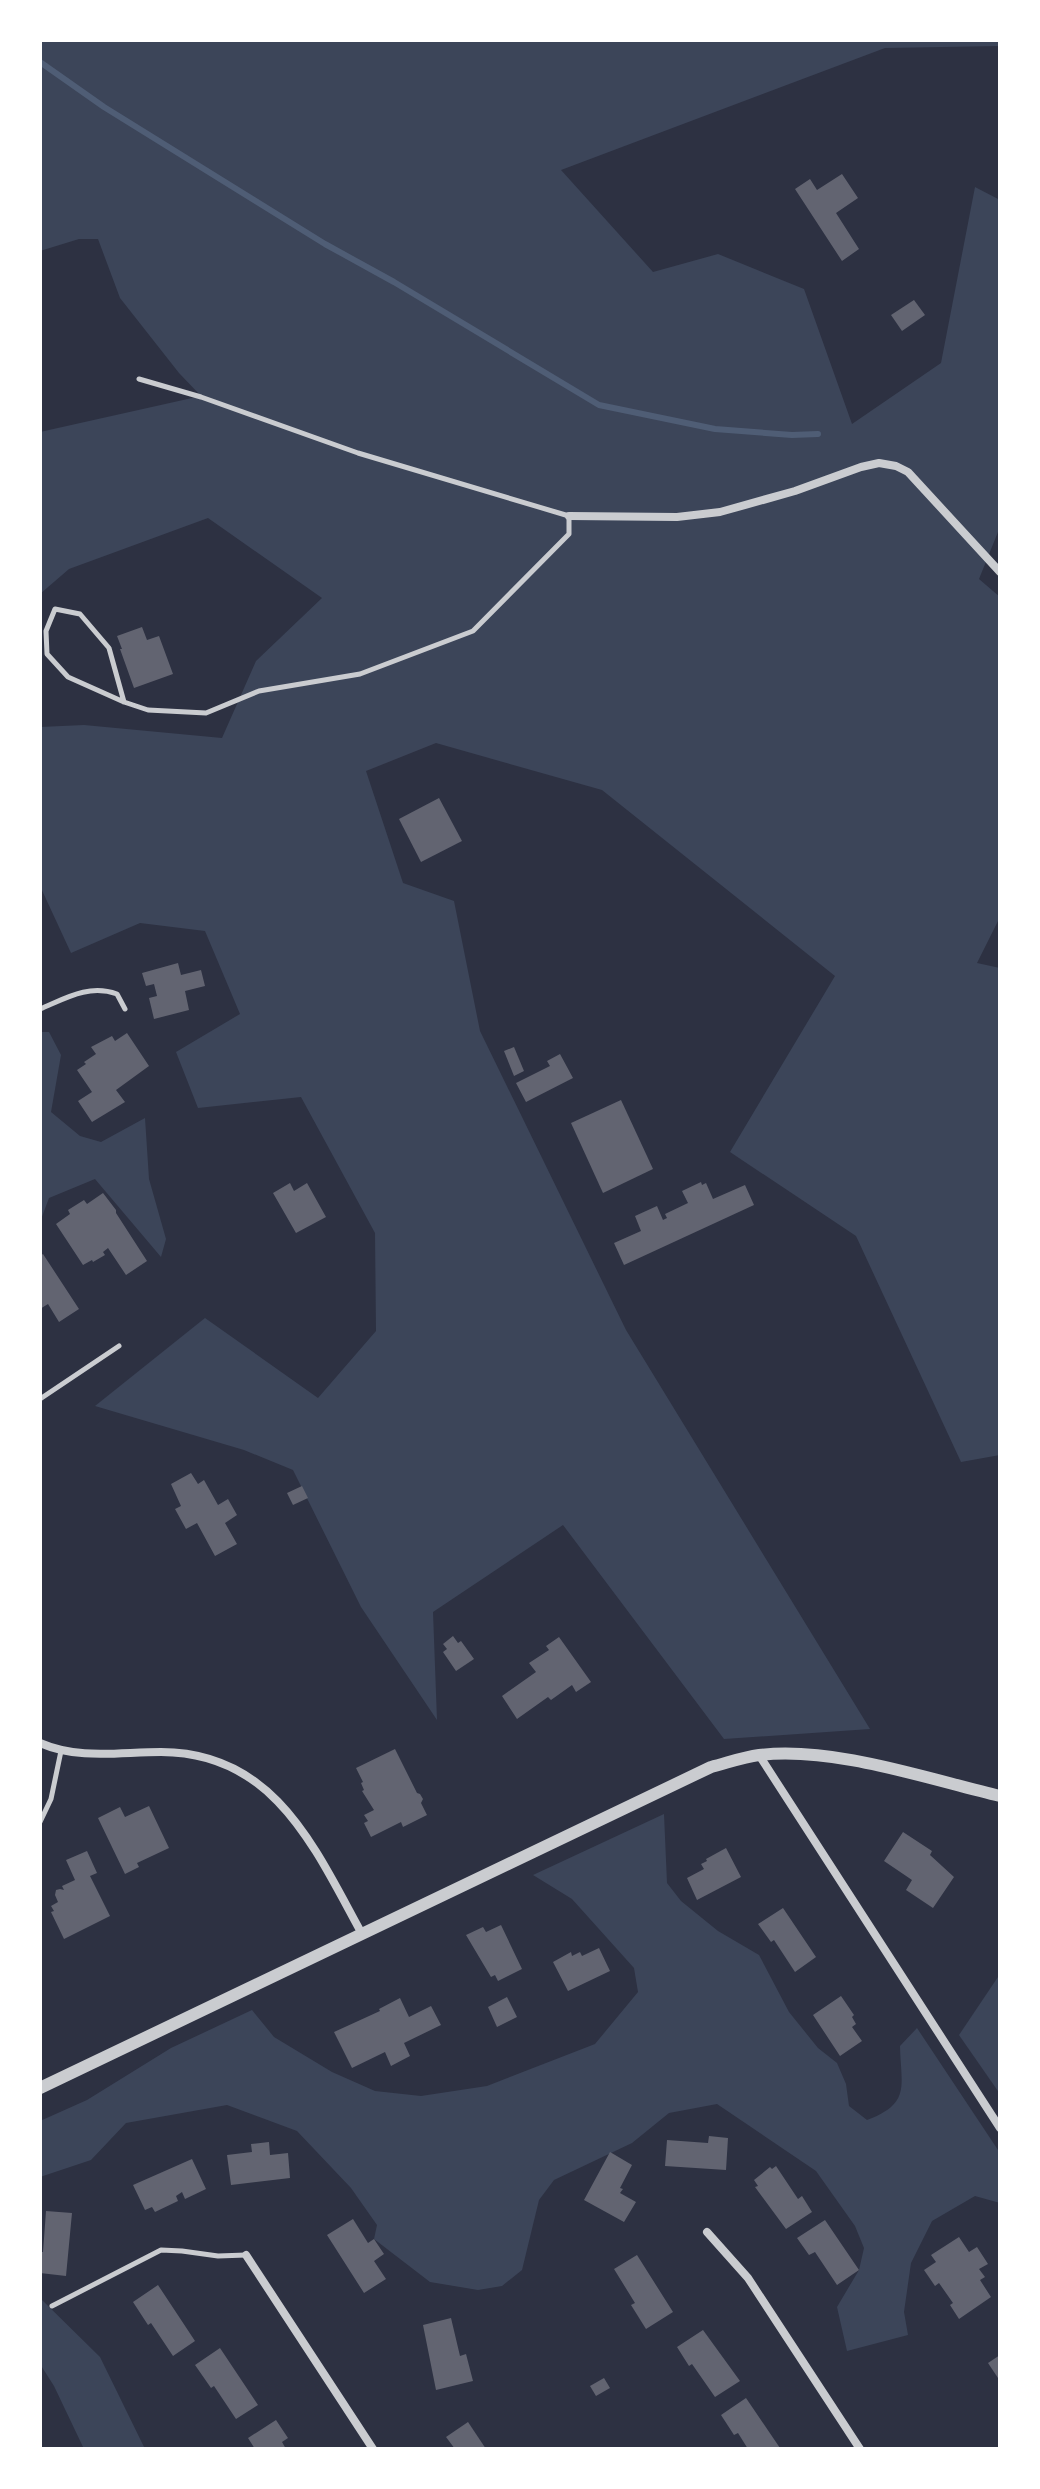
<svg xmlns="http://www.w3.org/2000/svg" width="1040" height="2489" font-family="'DejaVu Sans',sans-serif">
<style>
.green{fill:#3c4559}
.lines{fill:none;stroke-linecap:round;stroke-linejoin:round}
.stream{stroke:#4f5d75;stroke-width:6}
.building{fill:#626471}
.service{stroke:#caccd0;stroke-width:5}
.minor{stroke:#caccd0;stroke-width:8}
.tertiary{stroke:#caccd0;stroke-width:12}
</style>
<rect width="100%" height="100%" fill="#2d3142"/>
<g class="green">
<polygon points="40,40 1000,40 1000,46 885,48 561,170 653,272 718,254 804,289 852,424 941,363 975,187 1000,200 1000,527 979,579 1000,597 1000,917 977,963 1000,968 1000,1455 961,1462 856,1236 730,1152 835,976 602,790 436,743 366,771 403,883 454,901 480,1031 626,1330 870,1729 724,1739 563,1525 433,1612 437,1720 361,1607 293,1470 244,1450 95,1406 205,1318 318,1398 376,1331 375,1233 301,1097 198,1108 176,1052 240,1014 205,931 140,923 71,953 40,886 40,727 84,725 222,738 256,661 322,598 208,518 69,569 40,594 40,432 201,396 179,373 120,298 98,239 79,239 40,251"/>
<polygon points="40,1032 49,1032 61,1055 51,1112 80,1136 101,1142 145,1118 149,1179 166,1239 161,1257 95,1179 49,1198 40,1222"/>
<path d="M664,1814L667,1883L681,1901L718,1931L759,1955L789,2012L818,2048L837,2063L846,2084L849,2106L867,2120C911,2103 901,2087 900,2046L917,2028L1000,2153V2203L975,2196L932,2221L911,2263L904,2312L908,2335L847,2351L837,2307L859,2270L864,2248L855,2226L816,2171L717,2104L669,2113L632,2143L554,2180L539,2200L522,2270L502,2286L478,2290L430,2282L374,2239L377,2225L351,2188L297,2131L227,2105L126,2123L91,2160L40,2177V2121L87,2100L171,2048L252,2010L274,2037L332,2072L375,2091L421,2096L487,2086L595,2044L638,1992L634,1968L572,1899L533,1875Z"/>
<polygon points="1000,1974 1000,2094 959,2035"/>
<polygon points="40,2298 100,2357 145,2449 84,2449 54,2386 40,2364"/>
</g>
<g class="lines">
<polyline class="stream" points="40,62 104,107 325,244 394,282 599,405 715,429 792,435 818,434"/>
</g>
<g class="building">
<polygon points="842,174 858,198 836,213 859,249 842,261 795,189 810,179 817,190"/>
<polygon points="914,300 925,315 902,331 891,315"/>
<polygon points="142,627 147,640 159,636 173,674 134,688 120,649 122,649 117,636"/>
<polygon points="439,798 462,841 421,862 399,819"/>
<polygon points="178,963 181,975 201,970 205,986 185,991 189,1010 154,1019 149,998 157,996 154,984 146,986 142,973"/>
<polygon points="127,1033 149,1066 116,1090 125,1102 92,1122 78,1101 92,1092 77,1070 86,1064 84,1062 96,1054 91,1047 112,1036 115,1041"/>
<polygon points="514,1047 524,1071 514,1076 504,1051"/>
<polygon points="560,1054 573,1078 526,1102 516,1083 550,1066 547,1061"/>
<polygon points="621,1100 653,1169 603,1193 571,1123"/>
<polygon points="701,1182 702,1185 706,1183 713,1199 745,1185 754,1205 624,1265 614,1243 641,1231 635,1216 657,1206 663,1220 667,1218 665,1214 688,1203 682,1191"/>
<polygon points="290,1183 294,1191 307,1183 326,1217 296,1233 273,1193"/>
<polygon points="103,1193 116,1210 116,1213 147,1261 126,1275 108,1248 103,1252 105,1255 93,1262 92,1260 83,1265 56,1224 70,1214 68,1210 84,1200 87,1204"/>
<polygon points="43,1254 79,1309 59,1322 48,1304 40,1309 40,1256"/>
<polygon points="191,1473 198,1484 204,1480 218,1505 228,1499 237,1515 225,1523 237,1544 215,1556 197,1523 186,1529 175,1509 181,1506 171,1484"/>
<polygon points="302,1486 308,1498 293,1505 287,1493"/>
<polygon points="453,1636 458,1643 461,1641 474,1659 456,1671 443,1652 447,1649 443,1644"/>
<polygon points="559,1637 591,1682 576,1692 572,1685 551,1700 548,1697 517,1719 502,1696 536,1672 529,1663 549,1650 546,1646"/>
<polygon points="395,1749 417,1793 420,1794 423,1799 421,1803 427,1815 403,1827 401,1822 371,1837 364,1823 368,1821 364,1815 374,1810 362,1791 364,1790 361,1783 363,1782 356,1768"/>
<polygon points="149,1806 169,1848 137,1863 139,1867 125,1874 98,1818 120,1807 125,1817"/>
<polygon points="903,1832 932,1851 930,1855 954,1877 933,1908 906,1890 912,1880 884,1861"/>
<polygon points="726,1848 741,1877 697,1900 687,1878 704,1869 701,1864 707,1861 706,1859"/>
<polygon points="87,1851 97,1873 90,1876 110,1916 64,1939 51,1912 54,1911 51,1906 58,1902 55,1895 56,1890 60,1889 64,1890 62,1886 75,1880 66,1860"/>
<polygon points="783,1908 816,1957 795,1972 774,1940 771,1942 758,1924"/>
<polygon points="501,1925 522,1969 498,1981 495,1975 491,1977 466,1935 483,1927 486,1932"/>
<polygon points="599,1948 610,1971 568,1991 553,1962 571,1952 572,1956 580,1952 582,1956"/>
<polygon points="841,1996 854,2015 852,2017 856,2024 852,2027 862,2041 840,2056 813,2015"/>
<polygon points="507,1997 517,2017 497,2027 488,2007"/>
<polygon points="400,1998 409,2017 431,2006 441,2025 404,2043 410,2056 391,2066 385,2052 352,2068 334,2032 380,2011 379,2009"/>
<polygon points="709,2136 728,2138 726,2170 665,2166 667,2140 708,2143"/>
<polygon points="269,2142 270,2155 288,2153 290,2178 231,2185 227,2155 252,2152 251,2144"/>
<polygon points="610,2152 632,2165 620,2188 623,2189 620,2193 636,2202 624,2222 584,2200"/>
<polygon points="192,2159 206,2189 185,2199 182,2192 176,2196 178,2201 155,2212 152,2207 145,2210 133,2185"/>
<polygon points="776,2166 798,2199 802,2196 812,2212 786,2229 755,2187 758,2186 754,2180 770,2167 772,2169"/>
<polygon points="46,2211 72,2213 66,2276 40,2273 40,2252 43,2252"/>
<polygon points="353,2219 368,2243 374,2239 384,2254 374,2261 386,2279 364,2293 327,2235"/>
<polygon points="825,2220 859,2270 837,2285 815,2252 809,2255 797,2238"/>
<polygon points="959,2237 969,2252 977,2247 988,2264 979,2269 985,2277 980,2280 991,2297 959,2319 950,2305 953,2303 939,2283 935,2286 924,2270 936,2262 931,2255"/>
<polygon points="637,2255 673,2312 646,2329 631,2305 635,2303 614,2269"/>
<polygon points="158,2285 195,2341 173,2356 151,2323 148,2325 133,2302"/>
<polygon points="451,2318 460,2356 466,2354 473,2381 436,2390 423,2325"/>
<polygon points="703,2330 740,2381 715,2397 692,2364 689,2366 677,2347"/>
<polygon points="220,2348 258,2405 236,2419 214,2386 211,2388 195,2365"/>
<polygon points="1000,2355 1000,2381 988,2363"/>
<polygon points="604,2378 610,2388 596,2396 590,2386"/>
<polygon points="746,2398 780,2448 778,2449 748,2449 738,2433 734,2435 721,2415"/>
<polygon points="276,2420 288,2438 282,2442 286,2449 255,2449 248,2438"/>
<polygon points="468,2422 486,2449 455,2449 446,2437"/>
</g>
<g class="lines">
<g class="service">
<polyline points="124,702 109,648 80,614 55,609 46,631 47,654 68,677 124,702 148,710 206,713 259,691 360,674 473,631 569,534 569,516 358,453 201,397 139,379"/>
<path d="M40,1009C66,998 89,984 117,994L125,1009"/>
<polyline points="40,1399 119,1346"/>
<polyline points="40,1822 51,1799 61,1751"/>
<polyline points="52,2306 161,2250 182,2251 218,2256 246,2255"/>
</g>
<g class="minor">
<polyline points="569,516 677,517 720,512 795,491 861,467 879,463 896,466 908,472 1000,572"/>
<path d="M40,1743C79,1760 119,1752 161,1752C275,1752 315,1849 362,1934"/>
<polyline points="759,1755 1000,2128"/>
<polyline points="707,2232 748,2278 860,2449"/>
<polyline points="246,2255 373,2449"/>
</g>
<path class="tertiary" d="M40,2088L711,1767C727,1763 743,1757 759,1755C833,1746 928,1779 1000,1796"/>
</g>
<rect width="1040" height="2489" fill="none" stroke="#ffffff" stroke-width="84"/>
</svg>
